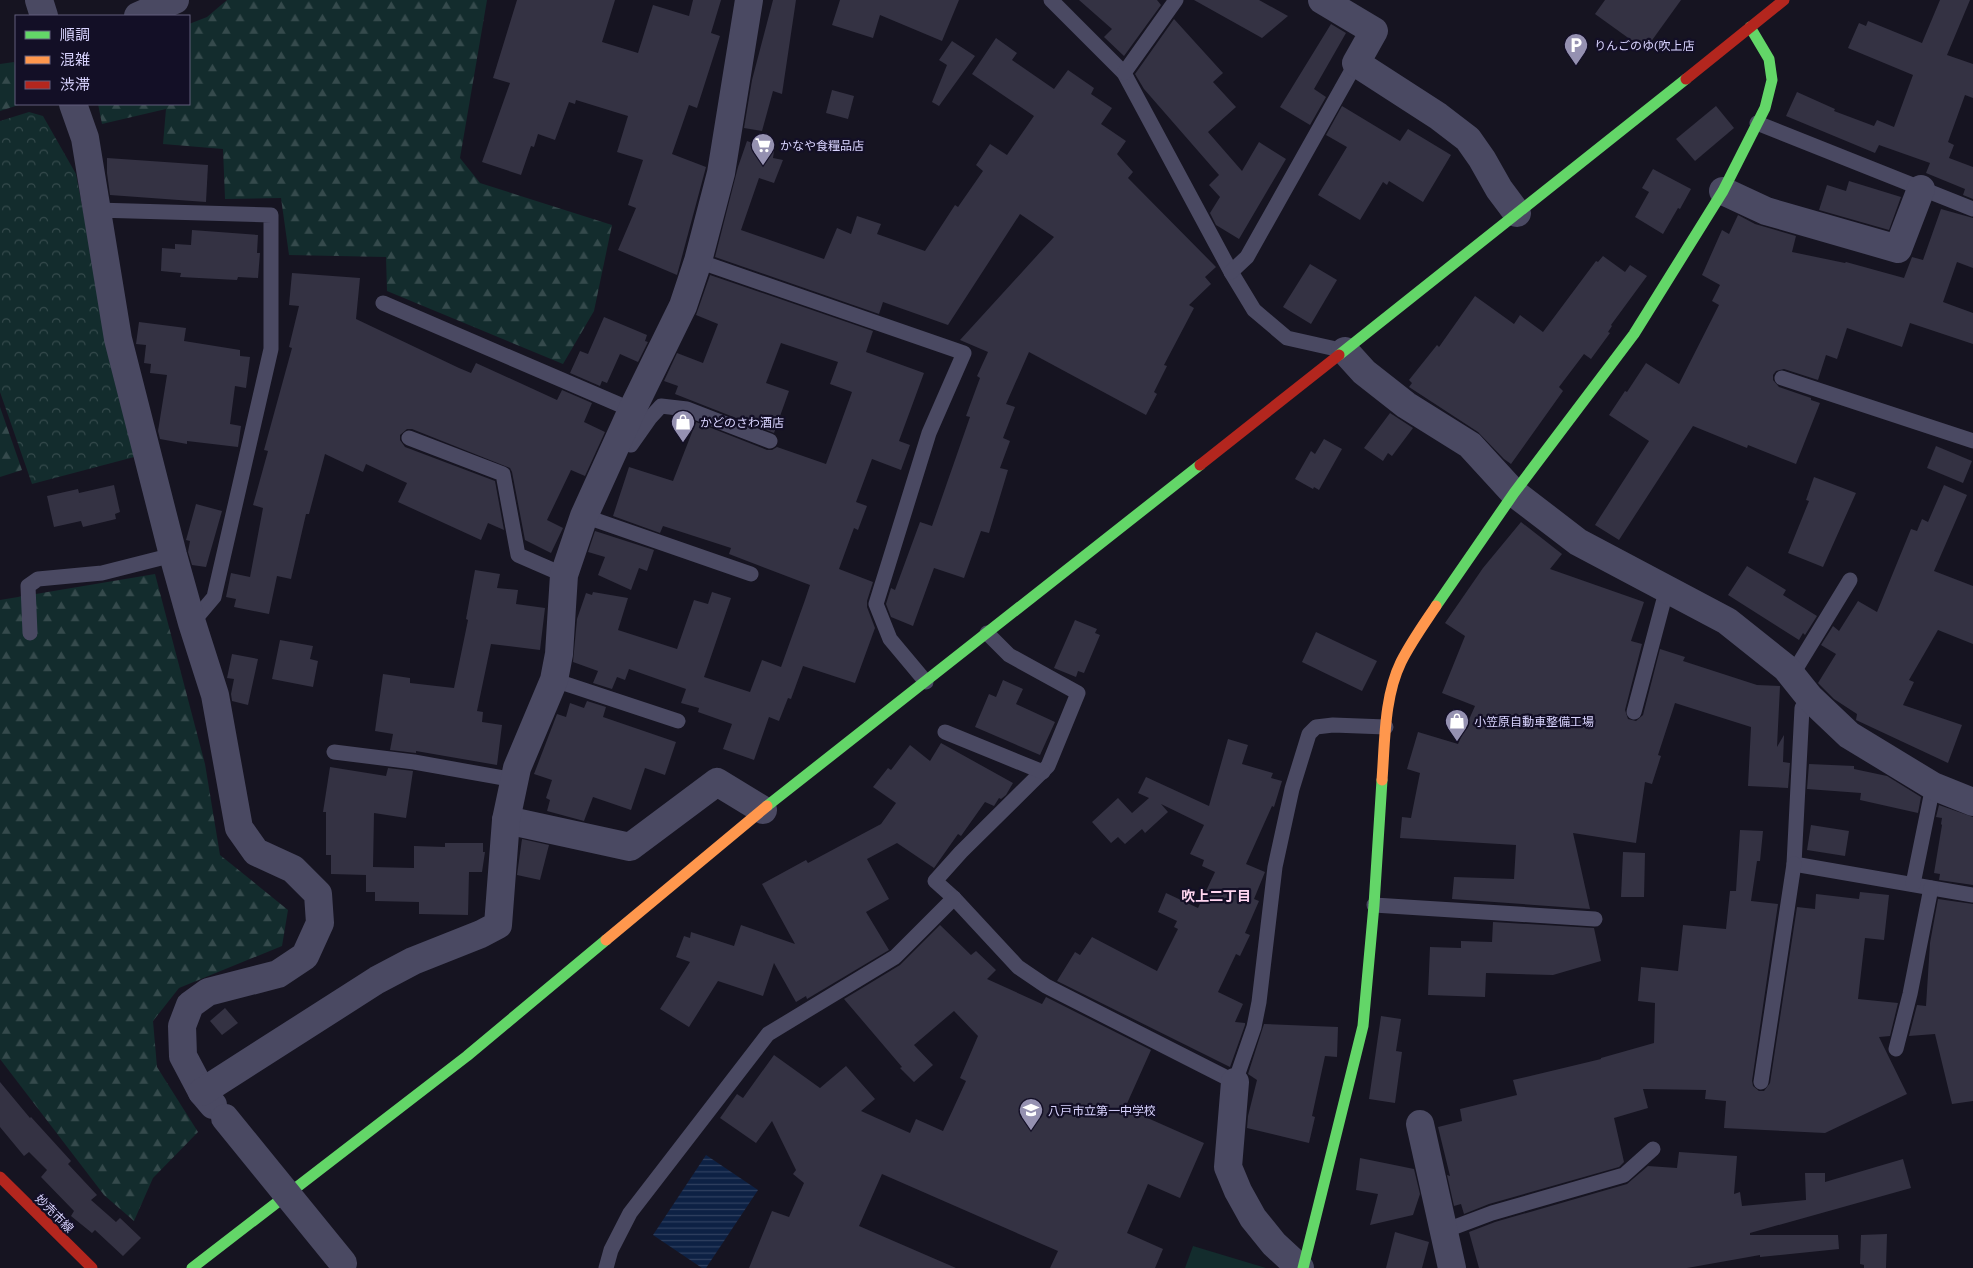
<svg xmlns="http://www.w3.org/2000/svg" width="1973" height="1268" font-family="Commissioner,'Noto Sans JP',sans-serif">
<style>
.forest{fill:url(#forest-firs)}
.park{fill:url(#park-crowns)}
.garden{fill:#132c2d}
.water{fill:url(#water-rules)}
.building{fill:#343243}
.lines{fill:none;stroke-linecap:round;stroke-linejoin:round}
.lane{stroke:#4a4962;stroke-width:15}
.street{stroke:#4a4962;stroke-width:28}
.fast{stroke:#63d668;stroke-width:11}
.slow{stroke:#ff974d;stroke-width:11}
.jam{stroke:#b3261e;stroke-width:11}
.street-bridge{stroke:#4a4962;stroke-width:28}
.labels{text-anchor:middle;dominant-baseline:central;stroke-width:4.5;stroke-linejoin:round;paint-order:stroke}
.poi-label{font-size:12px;fill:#d9d4ff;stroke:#130f26;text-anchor:start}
.street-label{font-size:12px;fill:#d9d4ff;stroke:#130f26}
.neighbourhood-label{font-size:14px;font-weight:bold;fill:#ffd6f0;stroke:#130f26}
</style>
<defs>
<pattern id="forest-firs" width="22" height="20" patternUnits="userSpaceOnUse" patternTransform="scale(1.25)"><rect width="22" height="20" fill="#132c2d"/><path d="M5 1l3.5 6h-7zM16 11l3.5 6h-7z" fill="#354a4c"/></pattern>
<pattern id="park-crowns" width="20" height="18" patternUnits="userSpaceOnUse" patternTransform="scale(1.25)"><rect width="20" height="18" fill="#132c2d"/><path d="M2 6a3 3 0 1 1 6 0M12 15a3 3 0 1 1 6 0" fill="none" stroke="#354a4c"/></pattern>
<pattern id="water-rules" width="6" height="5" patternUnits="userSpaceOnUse" patternTransform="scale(1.25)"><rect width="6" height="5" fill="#0d2144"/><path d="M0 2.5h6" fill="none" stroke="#304060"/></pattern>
</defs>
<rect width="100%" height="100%" fill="#161421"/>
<g class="forest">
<polygon points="227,0 487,0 460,158 480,183 612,225 594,311 563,364 387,291 386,257 289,255 281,198 225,199 223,149 163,144 166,109 102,124 98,104 189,104 189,24 207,17"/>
<polygon points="14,62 16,70 16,104 22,104 0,111 0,64"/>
<polygon points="0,407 22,470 0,477"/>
<polygon points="155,574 205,764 220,855 288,910 282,946 179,988 153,1021 157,1067 198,1132 153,1178 134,1221 104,1195 0,1059 0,600"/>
</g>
<polygon class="park" points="29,112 43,116 76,174 86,226 138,456 32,484 0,392 0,121"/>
<polygon class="garden" points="1193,1246 1266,1268 1185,1268"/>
<polygon class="water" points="706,1155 758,1190 706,1268 702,1268 653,1235"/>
<g class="building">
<polygon points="517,0 615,0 602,42 638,53 653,5 689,16 693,0 721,0 711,33 720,36 697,108 689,105 672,154 706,167 677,275 618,250 636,208 628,205 643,160 617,152 628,116 576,100 575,104 569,102 555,140 538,134 534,147 531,146 521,175 482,162 510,83 493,78"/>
<polygon points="773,0 796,0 782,94 773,91 762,131 744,128 752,80"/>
<polygon points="840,0 959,0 942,41 880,15 873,38 832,25"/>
<polygon points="1079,0 1157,0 1161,5 1124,56 1104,37 1112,29"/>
<polygon points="1194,0 1259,0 1288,16 1262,38"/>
<polygon points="1605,0 1681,0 1645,50 1595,14"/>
<polygon points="1940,0 1970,0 1947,55 1973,64 1973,98 1965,95 1948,142 1954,145 1949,158 1973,167 1973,199 1963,195 1965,189 1926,173 1930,163 1879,145 1875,153 1786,116 1797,92 1835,109 1834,111 1874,126 1877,120 1894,127 1913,75 1848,48 1859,23 1866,26 1868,21 1922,43"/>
<polygon points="1174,19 1223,73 1213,82 1236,107 1208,132 1242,171 1259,142 1286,159 1239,239 1216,225 1210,213 1220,197 1209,185 1219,175 1144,89 1135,74"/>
<polygon points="1331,24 1346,33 1314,89 1326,97 1310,125 1280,107"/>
<polygon points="996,38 1017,53 1012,60 1054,89 1068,70 1094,88 1091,94 1112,108 1101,124 1126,141 1117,154 1133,172 1128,178 1216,267 1205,277 1211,284 1189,305 1194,308 1164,365 1167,366 1154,392 1157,394 1146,415 1029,352 1006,404 1015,407 1003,438 1010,441 1000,468 1008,470 989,533 981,531 964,578 934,568 913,626 891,617 886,604 891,588 895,590 920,522 932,526 970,417 966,416 980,378 977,376 988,352 960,340 1054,237 1020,214 948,325 883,302 879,314 715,257 738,167 747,141 774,151 773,158 783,160 774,183 759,178 741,230 824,259 837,228 851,234 857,216 881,224 877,234 925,251 955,205 958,207 983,171 976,165 990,144 1007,155 1034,116 972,74"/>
<polygon points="952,41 975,56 939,106 932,102 947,65 939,60"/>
<polygon points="832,90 854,96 848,119 826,113"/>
<polygon points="1342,106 1400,141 1408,129 1451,155 1423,202 1389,181 1387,185 1383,182 1360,220 1318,195 1347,147 1326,135"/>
<polygon points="1716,106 1734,128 1695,161 1676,139"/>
<polygon points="107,158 208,165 206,202 110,195 107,173"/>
<polygon points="1653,169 1691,189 1680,209 1678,208 1663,234 1635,217 1649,192 1642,188"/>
<polygon points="1849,181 1901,197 1889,230 1819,210 1827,185 1846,191"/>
<polygon points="1941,209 1973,218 1973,268 1957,262 1943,302 1973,313 1973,344 1910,323 1902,347 1847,328 1837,359 1826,355 1818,380 1784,369 1776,371 1773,375 1773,380 1779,387 1811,398 1811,400 1820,403 1796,464 1748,445 1747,448 1693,426 1619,540 1595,525 1649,441 1609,415 1625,391 1627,392 1646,363 1679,384 1719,305 1712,301 1720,285 1702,275 1722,230 1729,234 1738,215 1755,224 1796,236 1792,252 1845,263 1846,262 1904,278 1912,257 1923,260"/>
<polygon points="192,230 258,235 257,253 260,253 258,278 238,277 237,280 180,277 181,273 161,271 162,248 175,249 175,244 191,245"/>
<polygon points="1603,256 1625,272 1630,265 1647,276 1611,325 1612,326 1608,332 1610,333 1591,359 1584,354 1559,387 1563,391 1511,464 1504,459 1478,432 1409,387 1412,383 1409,380 1437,345 1439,347 1475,296 1514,324 1520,315 1543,332 1596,261 1598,262"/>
<polygon points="1310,264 1337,280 1311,324 1283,307"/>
<polygon points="292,273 360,278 356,319 459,368 471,373 476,363 557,400 562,390 592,403 584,422 605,432 585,476 571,470 547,520 563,528 551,553 525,540 512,472 510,468 412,429 407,429 400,435 400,440 405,447 495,481 504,530 488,523 481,540 398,502 407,483 366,464 363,472 325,454 309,514 306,514 291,579 277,576 269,614 234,607 236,599 226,597 231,573 250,577 263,508 253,505 268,451 264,450 292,348 289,347 299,306 289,305"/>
<polygon points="710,275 873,331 866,352 924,373 899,441 910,445 901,470 872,459 856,502 867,506 858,530 854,528 839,569 873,582 867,601 867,607 875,628 855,683 803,666 791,699 788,698 779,721 769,717 754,760 723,749 732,724 698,712 699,708 681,703 686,689 629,669 625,680 617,677 612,689 593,683 598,671 573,662 577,619 586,593 592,595 593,592 628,598 618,630 677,649 694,600 708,604 712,592 731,598 704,677 750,692 762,660 781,667 805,600 810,585 729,554 731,548 663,526 660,533 613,516 629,467 673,481 696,422 767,450 772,450 777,447 826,464 852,392 830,384 838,362 781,343 766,383 789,391 774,433 675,394 678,386 664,381 677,353 703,363 718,324 696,315"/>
<polygon points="604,317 647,335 645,341 648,342 638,362 620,354 607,383 602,381 600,386 570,373 580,351 588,354"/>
<polygon points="139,322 186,328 184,341 240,350 240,356 250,357 246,388 235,386 230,424 241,426 238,447 187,441 187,444 160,439 158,431 167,375 150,373 151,364 144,363 146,345 136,344"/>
<polygon points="1390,413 1413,428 1392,456 1388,453 1383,461 1364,448"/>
<polygon points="1324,439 1342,449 1319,490 1314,487 1313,489 1295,479 1311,451 1315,454"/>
<polygon points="1936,446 1972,461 1963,483 1927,468"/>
<polygon points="1814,477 1856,493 1823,567 1788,553 1809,501 1806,500"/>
<polygon points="114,485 120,512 115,514 116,519 83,527 81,521 54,527 47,496 78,489 79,493"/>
<polygon points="1944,485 1967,495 1934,571 1973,586 1973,644 1938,630 1909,680 1914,682 1903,705 1962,725 1948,763 1856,720 1857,714 1834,699 1818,683 1836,654 1821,645 1833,626 1839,631 1858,601 1877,612 1911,529 1917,531 1922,519 1928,522"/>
<polygon points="196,504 222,511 206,567 192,565 188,552 190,541 186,540"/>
<polygon points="1521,522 1562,554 1550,569 1644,602 1631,641 1642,644 1625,710 1628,719 1636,721 1643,715 1660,649 1685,657 1683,661 1757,685 1780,686 1777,747 1784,735 1783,762 1790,763 1788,788 1748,786 1751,727 1675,703 1658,755 1661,756 1652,784 1645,782 1636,843 1573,833 1590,909 1452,899 1454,877 1514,879 1516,845 1400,838 1402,817 1411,818 1420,773 1407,769 1418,732 1458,744 1475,706 1442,693 1465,636 1445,623 1483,568"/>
<polygon points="595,531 654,550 647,571 639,568 631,590 598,575 605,557 588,552"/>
<polygon points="1747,566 1786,590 1783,595 1817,616 1805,635 1803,633 1799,640 1728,595"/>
<polygon points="475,570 500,574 497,588 518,590 516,604 545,608 540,650 491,644 477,711 483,712 482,722 502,725 497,765 416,751 416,753 390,750 393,734 375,731 383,674 410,678 410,683 454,688 468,620 466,619"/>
<polygon points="1075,620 1097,629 1095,633 1100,635 1084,673 1078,671 1076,677 1054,668"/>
<polygon points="1316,632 1377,661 1362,691 1302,662"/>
<polygon points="280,640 313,646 310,659 318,661 313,687 272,679"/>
<polygon points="232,654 258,659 248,705 232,701 231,694 234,679 227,678"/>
<polygon points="1003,680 1023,689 1016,704 1055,722 1040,755 975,727 989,694 996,697"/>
<polygon points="587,701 606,707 603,717 676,742 665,775 645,768 631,810 593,797 584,821 547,811 550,800 546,798 552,780 534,774 557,714 566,717 570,703 584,708"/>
<polygon points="1228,739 1248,745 1242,764 1273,773 1271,778 1282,781 1274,807 1272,806 1246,864 1265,872 1254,899 1259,901 1245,933 1250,935 1240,956 1236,954 1218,992 1243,1004 1235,1022 1245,1023 1245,1025 1230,1067 1057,981 1075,952 1080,955 1092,937 1157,971 1178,929 1174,927 1177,921 1158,912 1166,893 1198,908 1215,872 1202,866 1204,860 1190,854 1204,825 1161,804 1168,812 1145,833 1142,829 1125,844 1118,837 1111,843 1092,822 1118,798 1132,813 1149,798 1138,793 1146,777 1209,806"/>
<polygon points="941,743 1013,783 1006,795 1001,799 999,798 994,806 985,802 961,836 958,834 934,868 897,843 867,859 889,899 866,912 889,950 807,999 806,996 796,1002 774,963 763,996 718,981 689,1027 660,1009 690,962 676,957 684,936 690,938 691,932 734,946 741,925 795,944 762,884 806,860 808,863 881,824 896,803 873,787 888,768 891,770 910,745 930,761"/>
<polygon points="1809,764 1854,766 1854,769 1887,776 1921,797 1918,813 1860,800 1861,793 1807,789"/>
<polygon points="330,767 386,776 388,768 413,771 406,818 374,813 373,867 414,868 414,846 445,847 445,843 483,843 483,852 485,852 482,872 469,872 468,915 419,914 419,902 375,901 375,892 366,892 366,875 331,874 331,855 326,855 326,812 323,812"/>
<polygon points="1939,805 1973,817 1973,885 1939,880 1940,874 1934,873 1942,825 1941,824 1942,818 1936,817"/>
<polygon points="1811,825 1849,831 1845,856 1807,850"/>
<polygon points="1740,830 1763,831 1760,861 1757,861 1751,901 1778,904 1752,1081 1753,1086 1759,1091 1764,1091 1770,1083 1797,907 1815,909 1816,894 1859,899 1860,892 1889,895 1884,940 1865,938 1858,999 1898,1003 1890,1036 1879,1037 1907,1094 1825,1133 1724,1128 1726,1101 1705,1099 1706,1090 1643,1089 1648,1108 1614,1118 1624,1162 1619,1167 1489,1204 1464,1214 1461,1204 1454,1206 1447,1175 1450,1176 1438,1127 1462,1121 1460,1109 1517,1095 1513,1080 1601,1059 1601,1058 1654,1043 1655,1003 1638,1001 1641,967 1678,971 1683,925 1726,929 1730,891 1736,891"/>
<polygon points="522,839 549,845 540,880 517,875"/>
<polygon points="1623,852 1645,853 1644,897 1621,897"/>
<polygon points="1938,899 1973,904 1973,1101 1952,1104 1935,1034 1909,1036 1917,1005 1926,1006 1930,943"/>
<polygon points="1493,922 1594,928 1601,961 1553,975 1486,973 1485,997 1428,995 1430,947 1461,948 1461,941 1492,942"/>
<polygon points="940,925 971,955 976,951 996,970 987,979 1042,1004 1046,997 1151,1050 1125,1108 1204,1143 1180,1198 1148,1184 1127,1233 1163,1249 1155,1268 1050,1268 1058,1251 882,1174 859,1226 956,1268 749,1268 772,1211 789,1217 804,1183 793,1174 796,1170 772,1121 756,1143 720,1118 737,1094 743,1098 774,1055 820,1088 846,1066 875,1099 861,1111 910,1133 916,1119 943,1131 966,1081 960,1078 978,1036 954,1011 914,1045 933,1065 914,1082 900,1068 902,1067 844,999 900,965"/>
<polygon points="225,1008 238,1023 222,1035 210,1021"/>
<polygon points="1381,1016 1401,1019 1396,1051 1402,1052 1395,1103 1369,1099"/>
<polygon points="1264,1024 1338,1027 1337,1057 1325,1056 1312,1116 1315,1117 1309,1143 1247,1128 1248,1116 1257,1080 1248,1074"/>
<polygon points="0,1082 30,1118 31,1117 71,1161 68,1164 97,1195 91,1200 116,1222 120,1218 141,1238 123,1256 95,1230 92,1233 71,1216 74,1211 41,1177 47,1170 29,1152 24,1156 0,1127"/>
<polygon points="1679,1152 1737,1156 1734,1194 1740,1192 1742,1206 1806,1200 1805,1173 1825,1173 1825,1182 1903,1159 1911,1188 1750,1233 1750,1235 1838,1235 1839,1249 1760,1257 1760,1255 1687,1268 1479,1268 1469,1232 1495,1222 1627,1184 1648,1166 1677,1168"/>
<polygon points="1360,1158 1414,1169 1420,1194 1413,1215 1370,1225 1378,1194 1356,1190"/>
<polygon points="1395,1232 1429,1242 1422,1268 1386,1268"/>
<polygon points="1887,1234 1886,1268 1864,1268 1864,1265 1860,1264 1861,1235"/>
</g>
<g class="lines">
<g class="lane">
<polyline points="1051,0 1124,73 1231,272 1254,310 1287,338 1345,351"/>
<polyline points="1124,73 1176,0"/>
<polyline points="1757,123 1973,209"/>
<polyline points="96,210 271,215 271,349 214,597 192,623"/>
<polyline points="698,261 964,353 929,433 876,604 890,639 926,682"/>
<polyline points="1231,272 1247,257 1356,63"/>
<polyline points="383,303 632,410"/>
<polyline points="1782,378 1973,441"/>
<polyline points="409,438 503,474 518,555 564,575"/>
<polyline points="618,441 631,445 650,418 661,406 687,409 770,441"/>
<polyline points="584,516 751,574"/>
<polyline points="30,633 28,586 38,579 102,573 173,555"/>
<polyline points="987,633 1009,655 1078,693 1048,766 961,852 935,881 954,898 1018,967 1046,986 1235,1082 1254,1027 1259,1002 1275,867 1292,789 1309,734 1316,727 1333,725 1386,727"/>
<polyline points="1792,675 1850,580"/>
<polyline points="554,680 678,721"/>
<polyline points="1810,698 1802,708 1794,864 1973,895"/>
<polyline points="1634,712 1667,588"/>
<polyline points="945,732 1043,772"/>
<polyline points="334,752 414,762 515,780"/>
<polyline points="1913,884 1933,786"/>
<polyline points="1374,905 1595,919"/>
<polyline points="1896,1049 1910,994 1931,888"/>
<polyline points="1761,1082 1794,864"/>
<polyline points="1444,1231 1492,1213 1624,1175 1653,1149"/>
<polyline points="606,1268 611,1250 630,1213 768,1034 895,957 954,898"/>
</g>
<g class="street">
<polyline points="39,0 44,16"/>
<polyline points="1322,0 1374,31 1356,63 1438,116 1468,139 1482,159 1499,189 1517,213"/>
<polyline points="138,16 175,0"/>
<polyline points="73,104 85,138 118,339 173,555 192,623 215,695 239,828 256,852 293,869 318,894 320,923 305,956 278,974 208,992 190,1005 182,1026 183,1056 202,1092 213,1105"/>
<polyline points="1723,191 1766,211 1898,249 1921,189"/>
<polyline points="1345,351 1364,372 1406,405 1470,445 1514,493 1578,542 1727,621 1786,668 1810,698 1849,735 1933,786 1973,802"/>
<polyline points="506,820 630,847 717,782 763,810"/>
<polyline points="1235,1082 1228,1167 1238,1191 1253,1218 1274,1244 1300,1268"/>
<polyline points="202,1092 377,980 413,961 481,934 498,925 506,820 517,768 554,680 559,654 564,575 584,516 632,410 683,306 698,261 721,173 749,0"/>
<polyline points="1420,1124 1452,1268"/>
</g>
<g class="fast">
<polyline points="1339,355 1686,79"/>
<polyline points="1436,606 1514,493 1634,334 1723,191 1765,108 1772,80 1769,59 1750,27"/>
<polyline points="767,806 1200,465"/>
<polyline points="192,1268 467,1056 606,940"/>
<polyline points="1303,1268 1363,1026 1374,905 1382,780"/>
</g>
<g class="slow">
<path d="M1382,780C1385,741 1384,697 1401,662C1411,642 1424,624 1436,606"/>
<polyline points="606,940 767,806"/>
</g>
<g class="jam">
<polyline points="1686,79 1784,0"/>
<polyline points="1200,465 1339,355"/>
<polyline points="0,1177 92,1268"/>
</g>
<polyline class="street-bridge" points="225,1118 343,1263"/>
</g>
<defs>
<g id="parking-pin" transform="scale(1.25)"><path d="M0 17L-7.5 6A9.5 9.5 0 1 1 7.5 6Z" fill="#9591b1" stroke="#130f26"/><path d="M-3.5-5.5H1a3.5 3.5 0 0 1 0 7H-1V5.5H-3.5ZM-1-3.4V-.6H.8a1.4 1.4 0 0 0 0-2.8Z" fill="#fff"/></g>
<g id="supermarket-pin" transform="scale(1.25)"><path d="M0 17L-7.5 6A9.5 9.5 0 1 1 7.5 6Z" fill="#9591b1" stroke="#130f26"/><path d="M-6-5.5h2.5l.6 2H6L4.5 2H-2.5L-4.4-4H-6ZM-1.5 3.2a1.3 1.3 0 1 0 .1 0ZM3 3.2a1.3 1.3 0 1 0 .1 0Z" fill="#fff"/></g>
<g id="shop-pin" transform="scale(1.25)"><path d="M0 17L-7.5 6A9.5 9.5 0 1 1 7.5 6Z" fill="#9591b1" stroke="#130f26"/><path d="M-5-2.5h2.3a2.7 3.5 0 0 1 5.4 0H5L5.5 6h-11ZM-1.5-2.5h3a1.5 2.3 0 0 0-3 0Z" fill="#fff"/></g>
<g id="school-pin" transform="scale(1.25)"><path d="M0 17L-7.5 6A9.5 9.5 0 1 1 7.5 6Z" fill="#9591b1" stroke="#130f26"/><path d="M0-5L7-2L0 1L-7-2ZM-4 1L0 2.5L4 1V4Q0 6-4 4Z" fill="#fff"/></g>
</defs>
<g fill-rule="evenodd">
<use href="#parking-pin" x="1576" y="45"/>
<use href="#supermarket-pin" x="763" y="145"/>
<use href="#shop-pin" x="683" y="422"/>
<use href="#shop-pin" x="1457" y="721"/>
<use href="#school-pin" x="1031" y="1110"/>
</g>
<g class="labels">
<g class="poi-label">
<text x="1594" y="45">りんごのゆ(吹上店</text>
<text x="780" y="145">かなや食糧品店</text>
<text x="700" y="422">かどのさわ酒店</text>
<text x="1474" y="721">小笠原自動車整備工場</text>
<text x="1048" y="1110">八戸市立第一中学校</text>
</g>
<g class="street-label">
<text transform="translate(55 1213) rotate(45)">妙売市線</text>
</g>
<g class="neighbourhood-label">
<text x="1216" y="895">吹上二丁目</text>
</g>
</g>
<rect x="15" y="15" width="175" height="90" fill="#130f26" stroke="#625e7d"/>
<rect x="25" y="31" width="25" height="8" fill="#63d668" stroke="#625e7d"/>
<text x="60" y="40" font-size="15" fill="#d9d4ff">順調</text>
<rect x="25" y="56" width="25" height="8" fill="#ff974d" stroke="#625e7d"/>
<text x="60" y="65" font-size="15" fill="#d9d4ff">混雑</text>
<rect x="25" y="81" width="25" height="8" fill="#b3261e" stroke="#625e7d"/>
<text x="60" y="90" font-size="15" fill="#d9d4ff">渋滞</text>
</svg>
